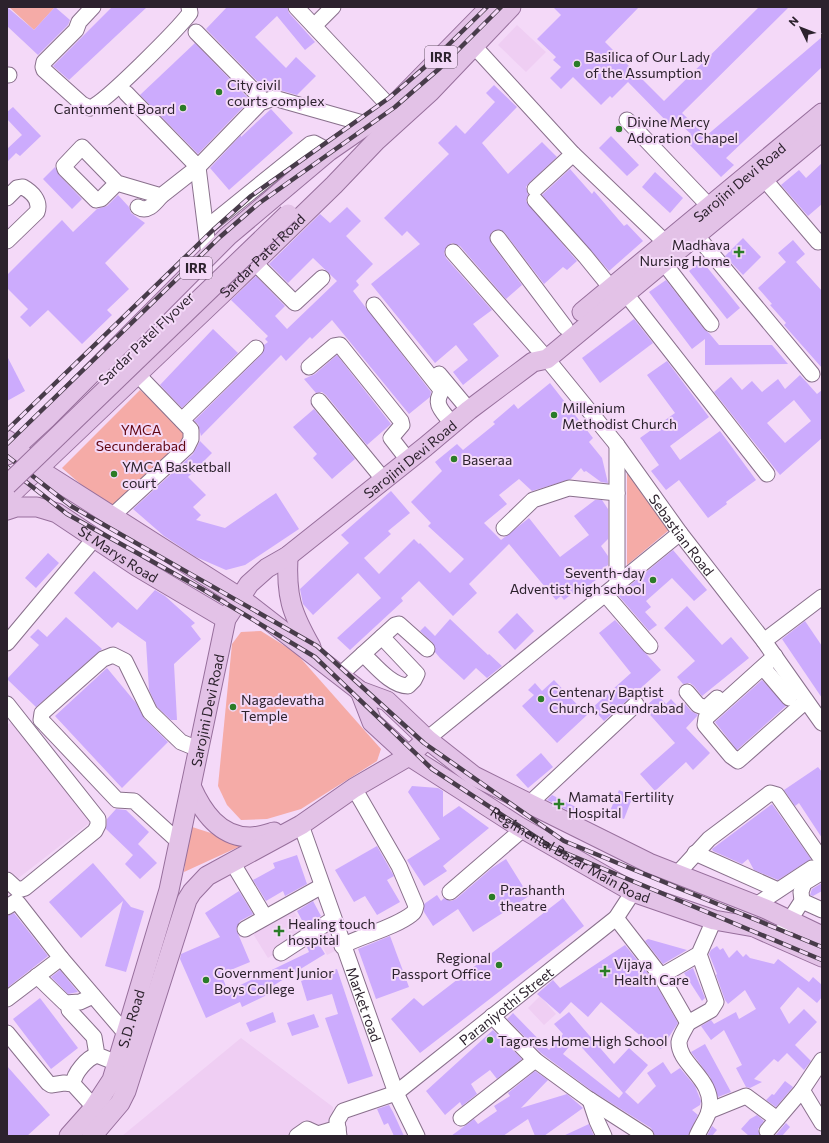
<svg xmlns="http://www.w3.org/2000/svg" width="829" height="1143" font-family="Commissioner,sans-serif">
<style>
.built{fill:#efcef3}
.green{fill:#f5aba7}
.building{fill:#ccabfd;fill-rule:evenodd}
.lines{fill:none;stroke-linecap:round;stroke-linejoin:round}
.minor-casing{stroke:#89708c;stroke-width:17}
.major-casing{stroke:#976f9c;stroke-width:21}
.minor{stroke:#fff;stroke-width:15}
.major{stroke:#e3c2e7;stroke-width:19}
.rail-casing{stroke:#483c4a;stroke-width:4.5}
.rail{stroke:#f4d9f8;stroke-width:3;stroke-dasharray:9;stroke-linecap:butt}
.major-bridge-casing{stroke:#976f9c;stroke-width:21;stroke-linecap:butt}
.major-bridge{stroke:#e3c2e7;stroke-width:19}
.poi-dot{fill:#2a7c27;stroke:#f4d9f8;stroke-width:1.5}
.labels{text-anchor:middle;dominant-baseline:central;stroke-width:4;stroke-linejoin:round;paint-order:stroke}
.shield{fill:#f4d9f8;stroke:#68596a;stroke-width:1}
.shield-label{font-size:13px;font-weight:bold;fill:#2c222d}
.poi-label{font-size:14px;fill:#2c222d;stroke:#f4d9f8;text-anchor:start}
.street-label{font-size:14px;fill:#2c222d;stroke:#f4d9f8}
.park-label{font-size:14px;fill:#600712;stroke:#f4d9f8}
</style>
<rect width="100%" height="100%" fill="#f4d9f8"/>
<g class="built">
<polygon points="517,25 546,52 526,72 498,45"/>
<polygon points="19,717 93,820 16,880 7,869 7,725"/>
<polygon points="290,905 308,933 268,958 250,929"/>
<polygon points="326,929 337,950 327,955 316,934"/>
<polygon points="540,996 556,1014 544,1025 528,1008"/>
<polygon points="241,1038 333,1107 334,1136 122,1136"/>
</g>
<g class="green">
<polygon points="9,7 55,7 34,30"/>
<polygon points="140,390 192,435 114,513 62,468"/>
<polygon points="627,472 669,530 627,565"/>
<polygon points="261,631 296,653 381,749 377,761 301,809 267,819 241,820 227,805 218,786 232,644 241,632"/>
<polygon points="189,826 245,844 184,872"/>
</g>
<g class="building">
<polygon points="7,7 34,30 55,7 70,20 68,25 38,55 7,26"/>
<polygon points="112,7 147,7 69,80 53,66"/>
<polygon points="227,7 287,7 289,13 315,42 305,50 277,16 255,37 286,68 296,57 316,76 297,95 276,89 269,90 263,85 262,86 206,29"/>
<polygon points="553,7 639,7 605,42 664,101 759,7 789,7 682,113 706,136 822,37 822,67 726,158 734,165 721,177 685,140 691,134 680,124 675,130 628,82 612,98 610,96 601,105 573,77 561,89 550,78 561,67 553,60 556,57 537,39 561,15"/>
<polygon points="195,43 250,100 198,154 140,95"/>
<polygon points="494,85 517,107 482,143 508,174 542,142 557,157 529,183 526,187 528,195 526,201 577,261 567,270 563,267 544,284 505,233 501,230 493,231 490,235 491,243 522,285 506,299 460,246 452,243 447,246 444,253 446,258 492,310 473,324 499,356 463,385 453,372 468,360 456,345 435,363 371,284 420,244 407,231 402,236 384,218 449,154 438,143 456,125 465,134 495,102 486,93"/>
<polygon points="13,107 41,136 20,156 16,153 7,162 7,149 22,135 7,119 7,112"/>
<polygon points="271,109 293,133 229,190 210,168 241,135 241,137"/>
<polygon points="611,136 639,165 627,176 599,148"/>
<polygon points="822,163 822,204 808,216 781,185 799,170 806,178"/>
<polygon points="55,167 59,175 82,199 72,209 43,179"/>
<polygon points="570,169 592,194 594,191 624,226 627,224 643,241 609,271 542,195"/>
<polygon points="655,172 683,198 670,213 642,187"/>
<polygon points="118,195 129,207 131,213 145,223 105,263 129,289 107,310 112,315 82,344 48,310 30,327 20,317 28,309 7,288 7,275 62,220 73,232 97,209 107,206"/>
<polygon points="347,207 361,221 346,236 373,264 356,281 359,285 353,291 431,392 430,397 409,414 332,320 312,339 310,337 286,361 281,355 201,436 198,424 194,421 262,354 264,345 268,342 265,339 268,336 231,300 256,276 285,306 275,316 287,329 337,281 313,258 288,283 269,264 320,214 330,223"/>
<polygon points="743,238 761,257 743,275 725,256"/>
<polygon points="793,240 805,254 796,262 822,291 822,368 784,325 786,323 770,305 772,304 758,288 786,262 778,253"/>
<polygon points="702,261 740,308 727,319 689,271"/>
<polygon points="666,280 704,329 709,333 719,345 772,345 788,364 705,365 705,339 692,349 649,292"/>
<polygon points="634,319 653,343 600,383 582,358"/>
<polygon points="213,329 238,353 182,408 160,385"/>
<polygon points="337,355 391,424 367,445 326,395 322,392 316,393 304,379 315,374"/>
<polygon points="7,356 25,391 7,401"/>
<polygon points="667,361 709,417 670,446 680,460 720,431 756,480 726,502 727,504 708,518 679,480 666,490 651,471 659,465 640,438 675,413 647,375"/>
<path d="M800,375L817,394L822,390V438L780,475L714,392L731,377L742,390L752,381L762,392L778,379L785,389ZM794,400L811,421L785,443L767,423Z"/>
<polygon points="550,383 593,438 589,442 602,458 608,483 601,482 586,471 584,472 581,468 571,479 532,491 519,479 499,495 507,504 484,523 501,540 529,518 560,557 589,535 574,516 595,500 602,500 608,509 608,539 601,546 608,556 608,565 597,573 600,577 585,588 583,585 564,600 561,596 556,600 509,544 469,584 477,593 453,616 419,581 401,598 403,601 350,650 337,638 381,598 358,573 313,615 303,604 300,589 349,543 341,535 391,491 410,513 388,531 391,534 364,558 379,574 414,539 419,544 420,543 450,573 464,559 428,526 431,523 411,502 442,471 435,462 457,444 463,450 495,424 493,422 514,404 518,409"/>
<polygon points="314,409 355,459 332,479 313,458 317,454 293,427"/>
<polygon points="200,441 212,453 188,477 206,495 193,507 201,515 196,520 225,528 276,493 299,529 245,565 226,570 196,557 164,536 133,509 193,454"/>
<polygon points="673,550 707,590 694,601 672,578 646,601 651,607 645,612 657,625 649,631 618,595"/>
<polygon points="48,553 59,563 36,588 25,578"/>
<polygon points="94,571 137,610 155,590 165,596 195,623 191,626 201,639 174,664 177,720 171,720 157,707 149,690 146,642 118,622 112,628 74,593"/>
<polygon points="687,606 722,645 731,637 749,658 702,696 694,686 690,683 683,684 677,677 695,661 664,628"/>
<polygon points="517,613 534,631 515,650 498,632"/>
<polygon points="66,617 102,649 36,707 7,679 39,645 30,637 38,629 47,637"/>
<polygon points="450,619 488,655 489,654 502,666 487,678 476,668 464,680 440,658 435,652 433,643 420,631 425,626 435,636"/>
<polygon points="615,620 661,670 604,721 592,708 631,673 599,633"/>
<polygon points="805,621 822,646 822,698 782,639"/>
<polygon points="107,668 136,703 144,718 168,742 122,788 55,716"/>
<polygon points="554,680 587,715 557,743 522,706 534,695 528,690 535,683 542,691"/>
<polygon points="762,680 786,706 737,750 715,722"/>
<polygon points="658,695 666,704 671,699 680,709 685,704 691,711 698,715 686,728 710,753 693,770 686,762 655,791 640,774 675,743 644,708"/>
<polygon points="541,753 553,767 528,788 516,775"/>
<polygon points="818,767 822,772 822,838 799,803 795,806 784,790"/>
<polygon points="412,786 438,788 443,791 443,817 459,806 489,828 443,866 447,871 424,886 407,860 440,839 408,792"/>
<polygon points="619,790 633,796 624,819 609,813"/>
<polygon points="552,795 580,809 577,815 547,800"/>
<polygon points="772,804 811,859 778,880 754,870 748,859 742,864 713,851 712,849"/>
<polygon points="116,809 126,810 149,832 138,844 157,863 140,879 125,864 133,855 106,829 107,819"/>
<polygon points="377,846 394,876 387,880 400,902 377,915 365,896 354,902 335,870"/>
<polygon points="297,855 307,884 285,896 283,891 266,901 253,880 275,868 273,863"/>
<polygon points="506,859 529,896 473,932 458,909 433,926 424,912 424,904 437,895 441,901 444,898 451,901 456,899 492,868"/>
<polygon points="93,863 131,907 144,911 126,972 105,966 123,901 81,938 49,902"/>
<polygon points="822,883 822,891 813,896 810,895 812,889"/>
<polygon points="239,891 253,914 240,921 236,929 250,962 221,974 228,991 309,952 307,947 317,941 325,954 271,987 268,991 269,994 242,1007 240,1002 206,1018 180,959 181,954 220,937 205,913"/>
<polygon points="563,898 584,926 420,1053 391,1019 414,998 423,1006"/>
<polygon points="313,901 321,916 305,926 297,911"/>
<polygon points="14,913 48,956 7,988 7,916"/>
<polygon points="390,936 409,987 376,999 358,949"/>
<polygon points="648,939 687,950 663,964 645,941"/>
<polygon points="625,945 654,981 678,1023 661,1049 651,1045 601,1002 588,1017 571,1002 560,1014 537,994 553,980 560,988"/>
<polygon points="717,946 720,950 723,948 729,958 737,950 743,957 746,954 750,958 774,964 778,959 809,982 813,977 822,985 822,997 817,1003 798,987 780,1008 789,1024 804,1009 817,1022 795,1045 811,1061 804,1070 787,1053 778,1062 774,1059 754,1079 762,1082 750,1088 746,1087 736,1068 742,1065 724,1030 711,1040 701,1026 711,1020 714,1024 736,1012 739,1019 756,1009 745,990 728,1004 725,1000 716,975 717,974 709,954 711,950"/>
<polygon points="693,968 705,998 702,1001 684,973"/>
<polygon points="337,969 373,1076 348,1084 325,1018 338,1014 332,994 307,1001 301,981"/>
<polygon points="60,970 78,992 68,994 51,977"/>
<polygon points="40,998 78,1048 51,1069 13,1019"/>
<polygon points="273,1012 276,1022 250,1032 246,1023"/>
<path d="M569,1012L614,1064L629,1048L648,1065L625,1092L638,1104L656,1086L647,1073L663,1062L671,1074L680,1068L695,1086L701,1101L700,1105L692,1110L698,1115L688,1136H655L651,1128L592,1091L541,1053L507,1019L513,1013L549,1050L563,1034L554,1024ZM575,1040L623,1093L619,1098L563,1054Z"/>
<polygon points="314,1014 319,1027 292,1036 287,1023"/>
<polygon points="493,1030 522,1059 497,1079 490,1070 471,1084 477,1094 462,1106 460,1102 445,1115 426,1091"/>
<polygon points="705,1044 731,1092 718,1097 710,1077 691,1052"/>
<polygon points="7,1066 50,1115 27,1136 7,1136"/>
<polygon points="535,1071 548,1080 521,1108 567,1094 583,1108 544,1136 535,1136 528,1119 503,1136 451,1136 474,1119 478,1124 497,1111 494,1106 510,1096 508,1093"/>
<polygon points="785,1081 793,1087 776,1107 766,1100 772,1094 774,1095"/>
<polygon points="389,1105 393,1112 404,1136 394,1136 388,1123 384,1125 377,1109"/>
<polygon points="757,1115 764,1121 758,1129 760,1136 749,1136 741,1129 750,1119"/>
<polygon points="786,1123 790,1127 782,1136 775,1136"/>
<polygon points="589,1124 594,1136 563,1136"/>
<polygon points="712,1126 717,1130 712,1136 707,1136"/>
</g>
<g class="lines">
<g class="minor-casing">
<g id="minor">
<path d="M93,7L79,22L76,30L44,62L43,67L44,70L82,104L90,108C106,102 178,29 190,13L189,7"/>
<polyline points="296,7 391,108"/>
<polyline points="314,26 333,7"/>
<polyline points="196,32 264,101"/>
<polyline points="474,46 573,154 666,243"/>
<polyline points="7,75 9,75"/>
<polyline points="126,93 198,167 260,103 274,98 366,124"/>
<polyline points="627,120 710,207"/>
<polyline points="198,167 209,255"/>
<polyline points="765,180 818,242 822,241"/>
<polyline points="117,183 101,199 96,200 65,169 64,166 82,147 117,183 161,196 198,167"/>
<polyline points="535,189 573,154"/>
<path d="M7,198L17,188L23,187C32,192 41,201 37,212L7,241"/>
<polyline points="535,200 585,256 611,288"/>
<path d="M138,207C148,213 155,203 161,196"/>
<polyline points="206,228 310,144 314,143 329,151"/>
<polyline points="697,236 812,374"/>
<polyline points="498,238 565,327"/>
<path id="s1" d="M453,252L547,359L617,445L680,533L764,641L822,723"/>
<polyline points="254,262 295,303 322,278"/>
<polyline points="664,263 711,324"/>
<polyline points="626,294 767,474"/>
<path d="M374,305L442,391C432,405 444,412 452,424"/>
<polyline points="309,367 334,346 340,345 401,421 402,425 391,438 408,460"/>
<polyline points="439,374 469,410"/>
<polyline points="319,401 384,480"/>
<polyline points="182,420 256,348"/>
<polyline points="111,517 187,447 191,439 191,430 138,375"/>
<polyline points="504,528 533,500 569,488 617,493"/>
<polyline points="617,584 617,445"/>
<polyline points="605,594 650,646"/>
<polyline points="764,641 822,597"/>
<polyline points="7,643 94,539"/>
<path d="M363,654C375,665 391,686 408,686L414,680L417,674L382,637"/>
<polyline points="775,656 706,718 705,725 731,756 738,761 806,701"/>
<polyline points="766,671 789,698"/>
<polyline points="340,675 395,625 399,624 427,649"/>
<polyline points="687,692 698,705 706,708 717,698"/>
<polyline points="7,704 98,819 98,825 95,831 25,888 18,890 7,880"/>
<polyline points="427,739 680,533"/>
<polyline points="529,804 636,704"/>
<path id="s2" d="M301,825L396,1093L417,1136"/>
<polyline points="180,843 134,801 117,800 45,724 41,720 42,713 103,659 113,655 125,661 150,712 181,742 198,749"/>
<polyline points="695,853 778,890"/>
<polyline points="232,862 265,917"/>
<polyline points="677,874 709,839 770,793 777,795 822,860"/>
<polyline points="450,892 523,829"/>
<polyline points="802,901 822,910"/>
<polyline points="756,905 812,868"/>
<polyline points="7,907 15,902 18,903 61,958 126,1034"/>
<polyline points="616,918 661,976 699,954 714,920"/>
<polyline points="245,929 322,886"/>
<polyline points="778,938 802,901 801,892 804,883 822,872"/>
<path d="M342,946C363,935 394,928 412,914C415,912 415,909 416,906L399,866L354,788"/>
<polyline points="281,953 333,919"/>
<polyline points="37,976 65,1003 80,1002 93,996"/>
<polyline points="661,976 688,1023 711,1010 716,1002 699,954"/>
<polyline points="7,999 61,958"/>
<polyline points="69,1010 94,1037 97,1055 117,1063"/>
<polyline points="492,1016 535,1060 587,1098 646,1136"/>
<path d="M688,1023C685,1029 680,1036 679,1042C678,1065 716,1079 709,1111C707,1119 700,1128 697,1136"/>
<polyline points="7,1033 48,1083 51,1085 64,1083 73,1084 94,1107"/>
<polyline points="822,1060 802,1090 822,1123"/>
<path d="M73,1084C74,1073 87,1058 97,1055"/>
<polyline points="590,1100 597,1121 604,1136"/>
<polyline points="709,1111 746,1096 777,1119"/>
<polyline points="461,1118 535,1060"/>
<polyline points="767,1131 802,1090"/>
<polyline points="297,1136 307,1129 318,1134 338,1128"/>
<path id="s3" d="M339,1136L337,1121L343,1111L396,1093L616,918L633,892"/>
</g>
</g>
<g class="major-casing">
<g id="major">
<path id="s4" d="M582,312L822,113"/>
<polyline points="7,440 38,469 239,597 360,691 387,701 427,739 474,776 649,863 766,909 822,936"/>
<polyline points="7,455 46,419 228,236 329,151 391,108 490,7"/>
<path id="s5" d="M7,498L229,287L334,185L376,141L430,92L511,7"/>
<path id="s6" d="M7,510L16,507H37L57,513L138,567L226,619"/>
<path d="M288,556C286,596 291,612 311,647"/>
<path id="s7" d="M360,691L372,722L409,756L518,826L633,892L714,920L754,927L822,957"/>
<path d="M191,786C202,811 219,837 250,837C258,837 267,834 274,832"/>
<path id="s8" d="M69,1136L93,1109L112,1080L169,890L226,619L249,584L267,568L288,556L425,447L469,410L533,362L547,359L822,131"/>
<polyline points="92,1136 120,1103 126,1091 187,900 192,892 207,876 301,825 354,788 409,756 427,739"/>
</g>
</g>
<use href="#minor" class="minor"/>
<use href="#major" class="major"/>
<g class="rail-casing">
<g id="rail">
<polyline points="7,430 213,230 251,196 389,98 433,60 487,7"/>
<polyline points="7,444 220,237 258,204 395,107 440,68 501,7"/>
<polyline points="7,456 71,506 317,646 424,743 564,841 822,947"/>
<polyline points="7,467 67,514 202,589 315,657 432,769 551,847 822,960"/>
</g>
</g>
<use href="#rail" class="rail"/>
<g class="major-bridge-casing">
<polyline id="major-bridge" points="7,485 288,214"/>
</g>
<use href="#major-bridge" class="major-bridge"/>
</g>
<g class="poi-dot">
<circle cx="577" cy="64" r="4"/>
<circle cx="219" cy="92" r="4"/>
<circle cx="183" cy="108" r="4"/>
<circle cx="619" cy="129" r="4"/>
<path d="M737 246h4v4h4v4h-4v4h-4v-4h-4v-4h4z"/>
<circle cx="554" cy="415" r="4"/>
<circle cx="454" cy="459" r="4"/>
<circle cx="114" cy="474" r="4"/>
<circle cx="653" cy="580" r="4"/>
<circle cx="541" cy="699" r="4"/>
<circle cx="233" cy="707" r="4"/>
<path d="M557 798h4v4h4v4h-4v4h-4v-4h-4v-4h4z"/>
<circle cx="492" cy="897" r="4"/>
<path d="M277 925h4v4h4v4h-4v4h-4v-4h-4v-4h4z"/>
<circle cx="499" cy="965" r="4"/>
<path d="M603 965h4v4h4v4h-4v4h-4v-4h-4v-4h4z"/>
<circle cx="206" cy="980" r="4"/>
<circle cx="490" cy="1040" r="4"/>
</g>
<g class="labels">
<g class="shield">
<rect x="425" y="46" width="32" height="22" rx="3"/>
<rect x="180" y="257" width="32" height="22" rx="3"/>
</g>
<g class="shield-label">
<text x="441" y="57">IRR</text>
<text x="196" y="268">IRR</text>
</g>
<g class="poi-label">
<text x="585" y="56">Basilica of Our Lady<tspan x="585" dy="16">of the Assumption</tspan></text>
<text x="227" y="84">City civil<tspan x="227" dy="16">courts complex</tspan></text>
<text x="175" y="108" text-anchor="end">Cantonment Board</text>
<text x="627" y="121">Divine Mercy<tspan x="627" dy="16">Adoration Chapel</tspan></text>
<text x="730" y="244" text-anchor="end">Madhava<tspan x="730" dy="16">Nursing Home</tspan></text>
<text x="562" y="407">Millenium<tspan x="562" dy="16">Methodist Church</tspan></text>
<text x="462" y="459">Baseraa</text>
<text x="122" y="466">YMCA Basketball<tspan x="122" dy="16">court</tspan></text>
<text x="645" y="572" text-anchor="end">Seventh-day<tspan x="645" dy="16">Adventist high school</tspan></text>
<text x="549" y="691">Centenary Baptist<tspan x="549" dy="16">Church, Secundrabad</tspan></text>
<text x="241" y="699">Nagadevatha<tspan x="241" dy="16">Temple</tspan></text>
<text x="568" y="796">Mamata Fertility<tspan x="568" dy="16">Hospital</tspan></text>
<text x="500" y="889">Prashanth<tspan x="500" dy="16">theatre</tspan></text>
<text x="288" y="923">Healing touch<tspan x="288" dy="16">hospital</tspan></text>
<text x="491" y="957" text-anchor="end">Regional<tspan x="491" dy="16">Passport Office</tspan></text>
<text x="614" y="963">Vijaya<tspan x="614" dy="16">Health Care</tspan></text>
<text x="214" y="972">Government Junior<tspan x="214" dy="16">Boys College</tspan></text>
<text x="498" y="1040">Tagores Home High School</text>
</g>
<g class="street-label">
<text stroke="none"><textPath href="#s4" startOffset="204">Sarojini Devi Road</textPath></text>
<text stroke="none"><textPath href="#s5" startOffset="352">Sardar Patel Road</textPath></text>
<text transform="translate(146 338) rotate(-44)">Sardar Patel Flyover</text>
<text stroke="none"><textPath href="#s8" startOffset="792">Sarojini Devi Road</textPath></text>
<text stroke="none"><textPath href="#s1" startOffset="364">Sebastian Road</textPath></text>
<text stroke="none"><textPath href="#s6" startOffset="125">St Marys Road</textPath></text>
<text stroke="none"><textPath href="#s8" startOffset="453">Sarojini Devi Road</textPath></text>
<text stroke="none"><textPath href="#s7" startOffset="273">Regimental Bazar Main Road</textPath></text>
<text stroke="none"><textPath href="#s2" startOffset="190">Market road</textPath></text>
<text stroke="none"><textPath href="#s3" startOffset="223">Paranjyothi Street</textPath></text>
<text stroke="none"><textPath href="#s8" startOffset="135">S.D. Road</textPath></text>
</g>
<g class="park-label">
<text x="141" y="429">YMCA<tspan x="141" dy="16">Secunderabad</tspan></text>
</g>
</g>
<rect width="829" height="1143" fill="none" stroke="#2c222d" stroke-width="16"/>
<g transform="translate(801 28) rotate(313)" stroke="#f4d9f8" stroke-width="3" paint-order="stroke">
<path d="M0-3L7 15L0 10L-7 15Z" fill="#2c222d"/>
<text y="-6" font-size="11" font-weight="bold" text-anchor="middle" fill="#2c222d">N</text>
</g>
</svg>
